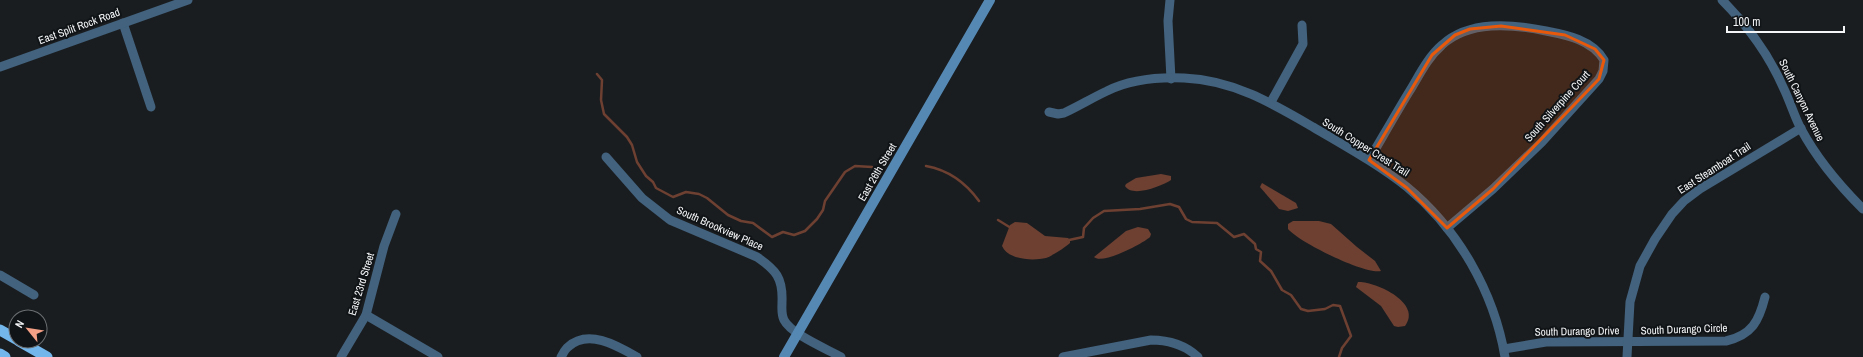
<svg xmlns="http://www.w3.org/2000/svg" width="1863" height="357" font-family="'Archivo Narrow',sans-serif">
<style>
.water{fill:#6d4032}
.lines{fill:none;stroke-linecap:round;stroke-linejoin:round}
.stream{stroke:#6d4032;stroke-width:2.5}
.minor{stroke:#42627d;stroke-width:9}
.secondary{stroke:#5589b4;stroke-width:10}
.trunk{stroke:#72b6ec;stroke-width:11}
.marked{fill:#e8590c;fill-opacity:0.2;stroke:#e8590c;stroke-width:3;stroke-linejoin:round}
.labels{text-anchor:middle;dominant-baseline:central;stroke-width:4;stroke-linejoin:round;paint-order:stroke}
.street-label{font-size:11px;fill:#f3f5f7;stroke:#111416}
</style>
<rect width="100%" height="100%" fill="#1a1d20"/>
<g class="water">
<path d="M1161,174L1171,176V180C1162,186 1132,198 1125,186L1126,184L1136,178Z"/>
<polygon points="1262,183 1296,203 1298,208 1288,211 1279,209 1260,187"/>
<path d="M1293,221H1319L1331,224L1357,247L1375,261L1381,271C1365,275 1299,242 1288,229V224Z"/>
<path d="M1015,222L1027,223L1045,236L1068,238L1070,240V243C1066,247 1050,257 1046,258C1033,261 1008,260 1002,246L1010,225Z"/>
<path d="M1138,227L1148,229L1151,234L1150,237C1142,244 1102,265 1094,257L1126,231Z"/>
<path d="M1358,282C1375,281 1423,303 1405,326L1398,327L1394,326L1381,306L1356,287Z"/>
</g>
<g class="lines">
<g class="stream">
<polyline points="597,74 602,80 601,100 604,114 627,137 632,145 637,162 646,176 653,182 656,188 673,197 686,192 699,194 707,198 728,215 741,221 753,223 772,237 783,232 794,235 805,231 817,219 823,210 825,201 845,172 855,166 872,167"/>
<path d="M926,166C948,170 966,183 979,201"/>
<polyline points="998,220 1011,228"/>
<polyline points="1069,240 1083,237 1084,228 1093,218 1104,211 1140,209 1170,204 1179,207 1186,219 1192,222 1217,223 1234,237 1244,234 1255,244 1256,249 1261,252 1260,261 1271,271 1282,290 1291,295 1301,309 1308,311 1325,309 1333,305 1340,306 1351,336 1342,348 1339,357"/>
</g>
<g class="minor">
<polyline points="1170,0 1168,21 1171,79"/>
<path d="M1722,0C1747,25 1769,55 1783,87C1790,101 1794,116 1801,129C1817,159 1839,185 1863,209"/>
<polyline points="123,23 151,107"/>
<polyline points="0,67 188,0"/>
<polyline points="1271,102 1303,44 1302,25"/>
<path d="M1049,112L1058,114L1064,113C1079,106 1092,98 1107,91C1129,80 1159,77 1184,78C1233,80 1272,103 1313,127C1345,146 1378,164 1407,187C1458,229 1494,292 1505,357"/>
<path d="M606,157L642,198L670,220L757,257C776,270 783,278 782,302C782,308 781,314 784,320C791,334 827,349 841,357"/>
<path d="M1369,160C1382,138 1395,115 1409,92C1419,76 1427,58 1442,45C1469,20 1512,24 1546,31C1567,35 1592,40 1604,60L1603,71L1599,79L1542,142L1493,189L1447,228"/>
<polyline points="0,275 34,295"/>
<polyline points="366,315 438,357"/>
<path d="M1504,349L1546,342L1726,341C1752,335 1759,321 1765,297"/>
<polyline points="341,357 366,315 384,246 396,214"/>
<path d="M561,357C563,354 565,349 568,347C588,328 618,346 637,357"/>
<path d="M1063,357L1151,340C1169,340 1185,345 1198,357"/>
<polyline points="1627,357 1630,302 1640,266 1655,239 1672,214 1684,201 1700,189 1801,128"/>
</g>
<polyline class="secondary" points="784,357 990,0"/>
<g class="trunk">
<polyline points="0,330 16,339"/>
<polyline points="19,341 47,357"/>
<polyline points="0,354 5,357"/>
</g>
</g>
<path class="marked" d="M1501,26L1565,35L1595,49L1604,60L1599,79L1493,189L1447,228L1407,188L1369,160L1432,55L1455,35L1470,29Z"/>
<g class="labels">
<g class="street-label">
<text transform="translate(79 26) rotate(-20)">East Split Rock Road</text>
<text transform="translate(1802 100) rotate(64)">South Canyon Avenue</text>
<text transform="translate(1557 106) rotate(-48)">South Silverpine Court</text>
<text transform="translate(1366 147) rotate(32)">South Copper Crest Trail</text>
<text transform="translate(1714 168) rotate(-33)">East Steamboat Trail</text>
<text transform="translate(877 172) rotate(-60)">East 26th Street</text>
<text transform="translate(720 228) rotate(24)">South Brookview Place</text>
<text transform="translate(361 284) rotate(-73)">East 23rd Street</text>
<text transform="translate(1684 329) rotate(-2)">South Durango Circle</text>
<text transform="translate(1577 331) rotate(-1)">South Durango Drive</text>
</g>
</g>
<g transform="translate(28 329) rotate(300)"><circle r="19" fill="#111416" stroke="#6b6e70"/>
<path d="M0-3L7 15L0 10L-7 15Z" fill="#f39f86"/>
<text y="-6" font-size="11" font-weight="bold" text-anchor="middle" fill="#f3f5f7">N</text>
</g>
<path d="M1727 26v6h117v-6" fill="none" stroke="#f3f5f7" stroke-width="2"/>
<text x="1733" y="26" font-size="12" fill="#f3f5f7" stroke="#111416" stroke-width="3" paint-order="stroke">100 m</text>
</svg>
